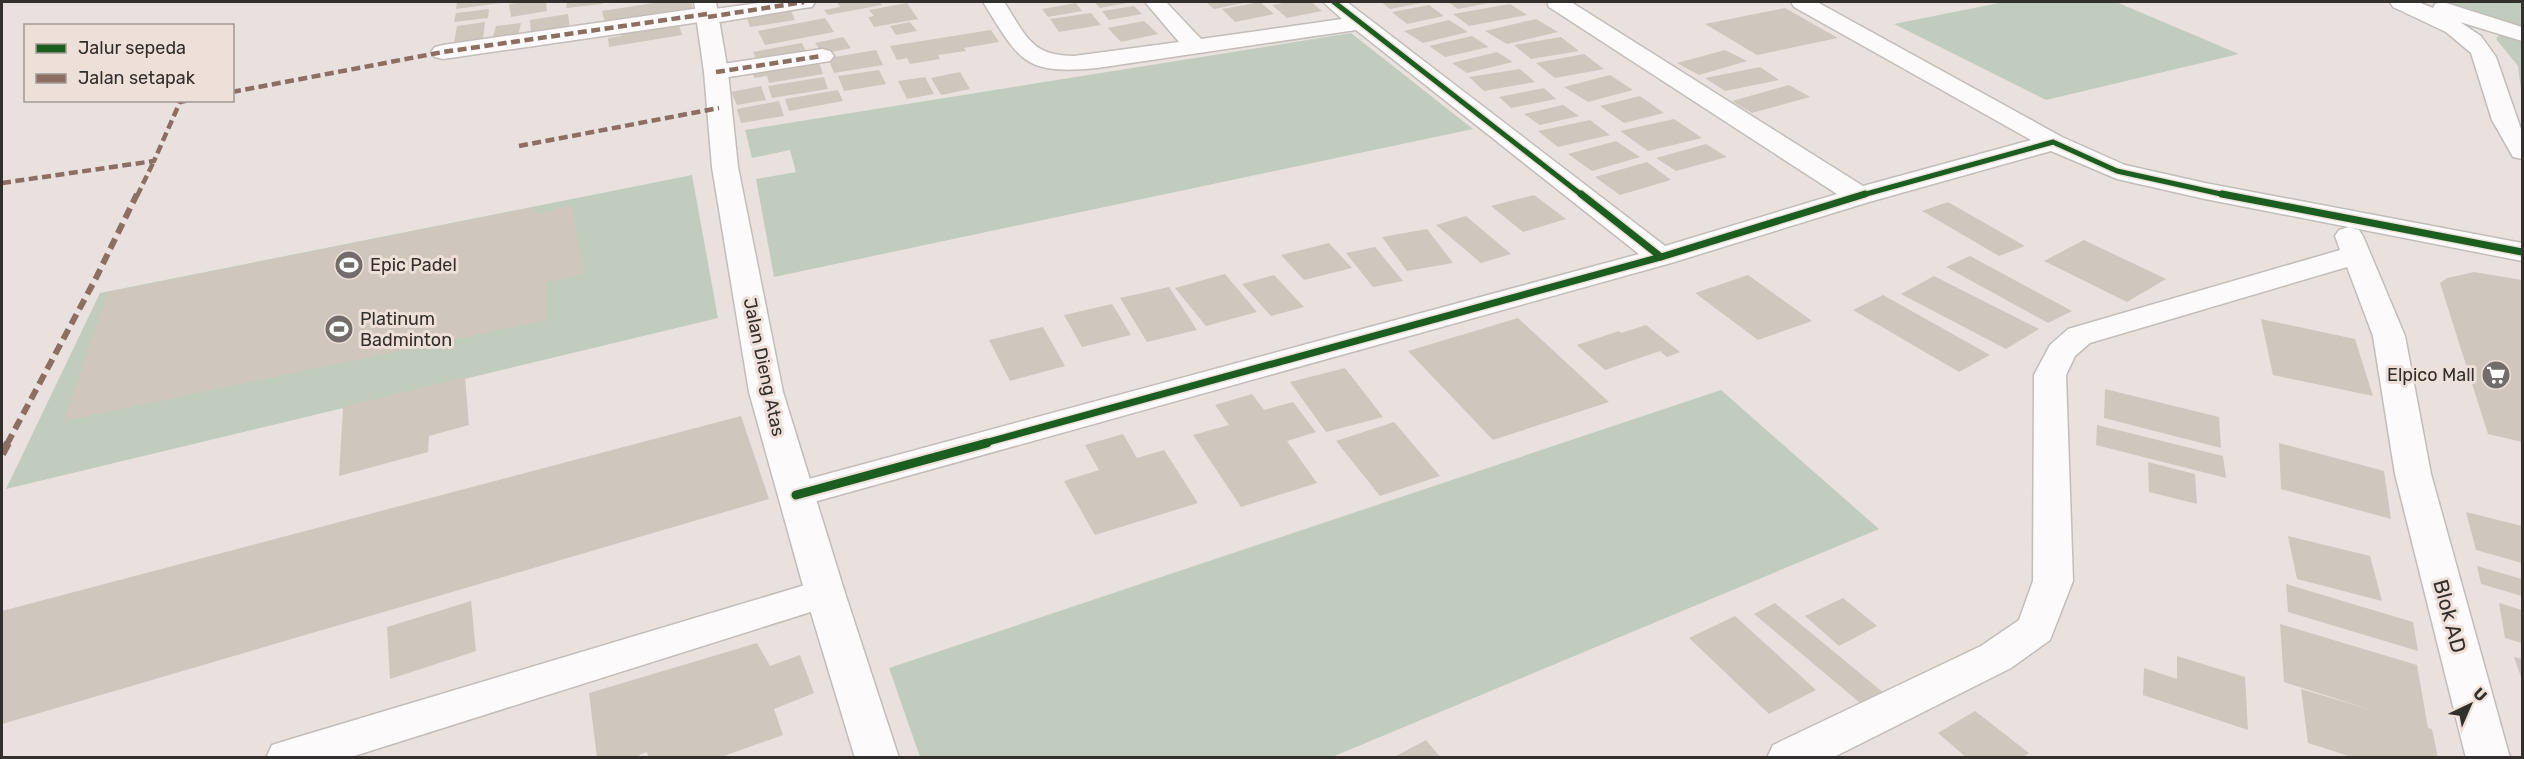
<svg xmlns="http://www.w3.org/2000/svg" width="2524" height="759" font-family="Rubik,sans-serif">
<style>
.green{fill:#c2ccbe}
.building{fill:#cfc7be}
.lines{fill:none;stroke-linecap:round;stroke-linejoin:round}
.minor-casing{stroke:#c3bdba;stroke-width:3}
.tertiary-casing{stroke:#c3bdba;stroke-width:3}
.minor{fill:#fcfafa;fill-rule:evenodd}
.tertiary{fill:#fcfafa;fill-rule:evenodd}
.quiet-far2{stroke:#8d6e63;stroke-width:4.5;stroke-dasharray:9 4.5;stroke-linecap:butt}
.quiet-far1{stroke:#8d6e63;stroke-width:6;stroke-dasharray:11 6;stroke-linecap:butt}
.quiet{stroke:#8d6e63;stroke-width:8;stroke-dasharray:14 8;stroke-linecap:butt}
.cycleway-far2-casing{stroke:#ede0d9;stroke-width:8}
.cycleway-far1-casing{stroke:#ede0d9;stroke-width:10}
.cycleway-casing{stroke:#ede0d9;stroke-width:13}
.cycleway-far2{stroke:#1b5e20;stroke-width:5}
.cycleway-far1{stroke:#1b5e20;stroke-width:7}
.cycleway{stroke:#1b5e20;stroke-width:9}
.labels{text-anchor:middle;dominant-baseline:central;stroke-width:6;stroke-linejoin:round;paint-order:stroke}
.poi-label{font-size:18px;fill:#332f2c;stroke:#ede0d9;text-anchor:start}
.street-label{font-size:18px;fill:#332f2c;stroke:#ede0d9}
.near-street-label{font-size:21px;fill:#332f2c;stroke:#ede0d9}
</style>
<rect width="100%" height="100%" fill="#e8e1de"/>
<g class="green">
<polygon points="2004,2 2116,2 2239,54 2046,100 1894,24"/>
<polygon points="2441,2 2515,2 2522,4 2522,28"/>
<polygon points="1351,33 1473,129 774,277 756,179 796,172 790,150 752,158 745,130"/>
<polygon points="2499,35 2522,41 2522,98 2518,66 2496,39"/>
<polygon points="692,175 718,318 6,489 100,293"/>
<polygon points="1721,390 1879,529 1332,757 920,757 889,668"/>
</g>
<g class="building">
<polygon points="457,2 501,2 501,3 456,9"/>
<polygon points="526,2 546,2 547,11 511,17 509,4"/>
<polygon points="567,2 602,2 602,4 566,8"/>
<polygon points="660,2 691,2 694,10 605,24 602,11"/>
<polygon points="837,2 880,2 882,5 828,15 824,10 840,7"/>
<polygon points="1094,2 1127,2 1127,3 1100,8"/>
<polygon points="1206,2 1244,2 1244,3 1214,9"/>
<polygon points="1260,2 1274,14 1235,22 1222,9"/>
<polygon points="1289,2 1311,2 1322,11 1287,18 1272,5"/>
<polygon points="1381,2 1420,2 1421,3 1390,9"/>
<polygon points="1448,2 1488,2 1489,3 1458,9"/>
<polygon points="907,3 918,19 874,27 868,17 874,16 869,10"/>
<polygon points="1076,3 1082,11 1048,17 1042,9"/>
<polygon points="1510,4 1527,15 1469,26 1453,14"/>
<polygon points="1429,5 1444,16 1407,24 1392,12"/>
<polygon points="1134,6 1142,14 1109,20 1102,11"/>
<polygon points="1785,8 1838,38 1757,55 1705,24"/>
<polygon points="489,9 488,18 454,22 456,13"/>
<polygon points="791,11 795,20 750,27 747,18"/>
<polygon points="1091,13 1101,25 1059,32 1050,19"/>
<polygon points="568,14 570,29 531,34 530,20"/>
<polygon points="825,18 834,32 765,45 758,31"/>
<polygon points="677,19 682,35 609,47 608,38 621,36 620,28"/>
<polygon points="1536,19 1558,32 1507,44 1485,31"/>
<polygon points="1449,20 1468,32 1423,43 1404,31"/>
<polygon points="1144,21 1158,34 1121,42 1108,28"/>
<polygon points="485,22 483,39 454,43 457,26"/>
<polygon points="910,22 917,31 896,35 890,26"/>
<polygon points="521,23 518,36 492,39 496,26"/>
<polygon points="991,30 999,42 964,48 966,51 938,55 940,59 910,64 907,58 897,60 890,46"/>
<polygon points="1472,36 1489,47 1445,57 1429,46"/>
<polygon points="843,37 851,48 823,54 815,43"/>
<polygon points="1561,37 1579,51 1531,59 1514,45"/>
<polygon points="802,43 807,53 758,62 753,52"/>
<polygon points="876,50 883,65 834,73 828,58"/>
<polygon points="1725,50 1747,61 1699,75 1677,63"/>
<polygon points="1497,52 1513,62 1467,73 1452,63"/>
<polygon points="1584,54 1604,69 1555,78 1536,63"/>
<polygon points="818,59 823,74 769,83 767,76 754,78 752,70"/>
<polygon points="1760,67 1779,80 1725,91 1705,78"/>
<polygon points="1520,69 1535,82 1484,91 1469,77"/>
<polygon points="879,70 886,84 844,91 838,76"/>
<polygon points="960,72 970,89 941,95 931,78"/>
<polygon points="1610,75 1633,90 1588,102 1564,87"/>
<polygon points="824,77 828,89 772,98 768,86"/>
<polygon points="925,77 934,94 907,99 898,81"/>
<polygon points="1789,85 1810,97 1752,113 1732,101"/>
<polygon points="761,86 766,100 737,105 731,92"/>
<polygon points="1544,88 1556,99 1511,108 1499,97"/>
<polygon points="838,90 843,101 789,111 785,99"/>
<polygon points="1640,96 1664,113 1624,123 1600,106"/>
<polygon points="779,101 784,116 741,123 737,109"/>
<polygon points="1563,105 1579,116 1540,125 1524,114"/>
<polygon points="1674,119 1702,138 1648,151 1620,131"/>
<polygon points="1590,120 1610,135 1558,147 1538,131"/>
<polygon points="1616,141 1640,157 1592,171 1568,154"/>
<polygon points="1706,144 1727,157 1676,171 1656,158"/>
<polygon points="1647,162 1671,180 1620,195 1595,177"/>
<polygon points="1534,195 1566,219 1523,232 1491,206"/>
<polygon points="1948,202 2025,246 1999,256 1922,211"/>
<polygon points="571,206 584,274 547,282 547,320 64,421 108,292 534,207 534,214"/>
<polygon points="1466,216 1511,254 1481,263 1436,225"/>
<polygon points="1427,229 1453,263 1407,271 1382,237"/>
<polygon points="2084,240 2166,279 2127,302 2044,261"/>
<polygon points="1329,243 1352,268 1304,280 1281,255"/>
<polygon points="1375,247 1403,281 1373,287 1346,253"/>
<polygon points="1970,256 2072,311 2048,323 1946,267"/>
<polygon points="2474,272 2522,280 2522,442 2488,434 2440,283 2447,278"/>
<polygon points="1225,274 1257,312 1206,326 1175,288"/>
<polygon points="1274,275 1304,307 1271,316 1242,284"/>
<polygon points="1748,275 1812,321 1758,340 1695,293"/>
<polygon points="1934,276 2039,329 2006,349 1901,294"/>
<polygon points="1169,287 1197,330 1147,342 1120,298"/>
<polygon points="1883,295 1990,355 1959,372 1853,310"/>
<polygon points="1112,304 1131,335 1082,347 1064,315"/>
<polygon points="1518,318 1609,402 1493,440 1408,351"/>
<polygon points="2261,319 2355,339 2373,396 2273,375"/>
<polygon points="1646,325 1680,352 1667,357 1660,351 1605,370 1577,345 1619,331 1621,333"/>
<polygon points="1043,327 1065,366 1010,381 989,340"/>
<polygon points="1345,368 1383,417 1326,432 1290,382"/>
<polygon points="465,377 469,425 429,436 428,452 339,476 343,407"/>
<polygon points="2105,389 2219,417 2221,448 2104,418"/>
<polygon points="1252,394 1264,410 1293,402 1316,432 1287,441 1317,483 1241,507 1193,435 1229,425 1215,405"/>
<polygon points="741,416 769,499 2,724 2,611"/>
<polygon points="1394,422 1440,476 1380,496 1336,441"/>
<polygon points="2097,425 2223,456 2226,478 2096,445"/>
<polygon points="1123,434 1137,458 1164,450 1198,503 1095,535 1064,481 1099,470 1085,445"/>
<polygon points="2279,443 2384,471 2391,519 2281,489"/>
<polygon points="2148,462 2195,474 2197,504 2149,492"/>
<polygon points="2466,512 2522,526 2522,563 2476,550"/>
<polygon points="2288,536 2370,556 2382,601 2297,579"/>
<polygon points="2477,566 2522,579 2522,596 2481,584"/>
<polygon points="2286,584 2413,622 2418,651 2288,612"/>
<polygon points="1843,598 1877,626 1839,646 1805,616"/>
<polygon points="471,601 476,651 390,679 387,627"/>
<polygon points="1775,603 1885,694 1865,707 1754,614"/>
<polygon points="2499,603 2522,610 2522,643 2505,638"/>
<polygon points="1735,616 1816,690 1769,714 1689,638"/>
<polygon points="2280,624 2417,665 2428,728 2432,729 2438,758 2355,758 2308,743 2301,689 2378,712 2284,682"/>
<polygon points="757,643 770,666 800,655 814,693 774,709 783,735 718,758 649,758 647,752 633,758 597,758 589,693"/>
<polygon points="2177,656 2245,677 2248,730 2143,695 2144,668 2177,679"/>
<polygon points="2514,657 2522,659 2522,680"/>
<polygon points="1975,711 2029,753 2022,758 1967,758 1938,733"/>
<polygon points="1426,740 1441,758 1392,758"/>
</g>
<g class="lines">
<g class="minor-casing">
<g id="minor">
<polygon points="765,2 815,2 812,7 804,8 708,24 700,22 443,59 435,57 431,52 435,47 443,45 707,7 715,9"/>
<path d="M983,2H1004C1026,35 1030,56 1074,56L1179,42L1145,2H1166L1201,39L1342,19L1323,2H1347L1665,246L1837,194L1549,7L1547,2H1571L1863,186L2031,140L1794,7L1791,2H1817L2062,137L2125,165L2205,183L2522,243V261L2205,199L2117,179L2051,151L1869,202L1671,263L796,507L783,504L778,495L783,486L1639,254L1356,30L1097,68C1023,75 1020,61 983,2Z"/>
<polygon points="2390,2 2418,2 2433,8 2435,4 2443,2 2522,27 2522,41 2460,22 2481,36 2496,57 2522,132 2522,159 2513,157 2492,120 2471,53 2446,32 2393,7"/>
<polygon points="822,49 830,51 834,56 830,61 716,79 708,77 704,72 708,67 716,65"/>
<polygon points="2349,227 2359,230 2363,236 2405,336 2431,474 2510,758 2466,758 2395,474 2373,336 2347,267 2090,343 2075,356 2066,375 2073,581 2050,640 2011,668 1832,758 1767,758 1773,745 1981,646 2019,620 2033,581 2034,375 2050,345 2068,329 2340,250 2335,236 2339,230"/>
<polygon points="825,579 839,583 845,593 839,603 348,758 266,758 272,745 288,740"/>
</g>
</g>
<g class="tertiary-casing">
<polygon id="tertiary" points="694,2 716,2 728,72 738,167 783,392 845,593 899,758 855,758 805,593 749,392 712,167 704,72"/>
</g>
<use href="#minor" class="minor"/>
<use href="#tertiary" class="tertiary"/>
<g class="quiet-far2">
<polyline points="708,17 804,2"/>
<polyline points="716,72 822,56"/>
<polyline points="232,92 443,52 707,14"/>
<polyline points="519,146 719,108"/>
<polyline points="2,183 154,161 180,102 189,100"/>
<polyline points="137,196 154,161"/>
</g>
<polyline class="quiet-far1" points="7,444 96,278 137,194"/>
<polyline class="quiet" points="2,454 8,443"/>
<g class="cycleway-far2-casing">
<g id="cycleway-far2">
<polyline points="1334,2 1583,196"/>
<polyline points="1859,196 2053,142 2117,171 2230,196"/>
</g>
</g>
<g class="cycleway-far1-casing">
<g id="cycleway-far1">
<polyline points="2222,194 2522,252"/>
<polyline points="1661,257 1865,194"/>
<polyline points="981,444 1661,257 1581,194"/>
</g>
</g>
<g class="cycleway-casing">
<polyline id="cycleway" points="796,495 987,443"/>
</g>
<use href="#cycleway-far2" class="cycleway-far2"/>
<use href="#cycleway-far1" class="cycleway-far1"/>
<use href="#cycleway" class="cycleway"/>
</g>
<defs>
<g id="stadium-disc" transform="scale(1.5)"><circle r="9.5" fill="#726d6a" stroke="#ede0d9"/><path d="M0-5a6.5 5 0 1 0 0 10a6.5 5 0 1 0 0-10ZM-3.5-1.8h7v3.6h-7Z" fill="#fff"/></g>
<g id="supermarket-disc" transform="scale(1.5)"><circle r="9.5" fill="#726d6a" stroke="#ede0d9"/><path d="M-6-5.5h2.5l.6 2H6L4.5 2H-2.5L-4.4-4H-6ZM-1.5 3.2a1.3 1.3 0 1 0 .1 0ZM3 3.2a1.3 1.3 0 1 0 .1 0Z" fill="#fff"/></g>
</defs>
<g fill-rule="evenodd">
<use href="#stadium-disc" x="349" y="265"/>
<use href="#stadium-disc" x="339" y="329"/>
<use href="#supermarket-disc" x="2496" y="375"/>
</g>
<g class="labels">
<g class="poi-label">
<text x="370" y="265">Epic Padel</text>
<text x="360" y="319">Platinum<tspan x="360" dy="21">Badminton</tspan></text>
<text x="2475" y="375" text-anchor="end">Elpico Mall</text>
</g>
<g class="street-label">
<text transform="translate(764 367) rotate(78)">Jalan Dieng Atas</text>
</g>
<g class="near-street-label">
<text transform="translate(2450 616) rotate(75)">Blok AD</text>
</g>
</g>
<rect width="2524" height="759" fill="none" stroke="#332f2c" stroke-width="6"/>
<rect x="24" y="24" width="210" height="78" fill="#ede0d9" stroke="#a39994" stroke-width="1.5"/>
<rect x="36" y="44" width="30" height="9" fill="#1b5e20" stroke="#a39994" stroke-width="1.5"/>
<text x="78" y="54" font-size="18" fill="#332f2c">Jalur sepeda</text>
<rect x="36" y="74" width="30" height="9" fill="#8d6e63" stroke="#a39994" stroke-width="1.5"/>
<text x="78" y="84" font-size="18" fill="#332f2c">Jalan setapak</text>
<g transform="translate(2470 705) rotate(44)" stroke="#ede0d9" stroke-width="4.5" paint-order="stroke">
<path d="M0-4.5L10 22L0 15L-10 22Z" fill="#332f2c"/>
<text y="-9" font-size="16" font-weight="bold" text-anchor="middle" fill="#332f2c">U</text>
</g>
</svg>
